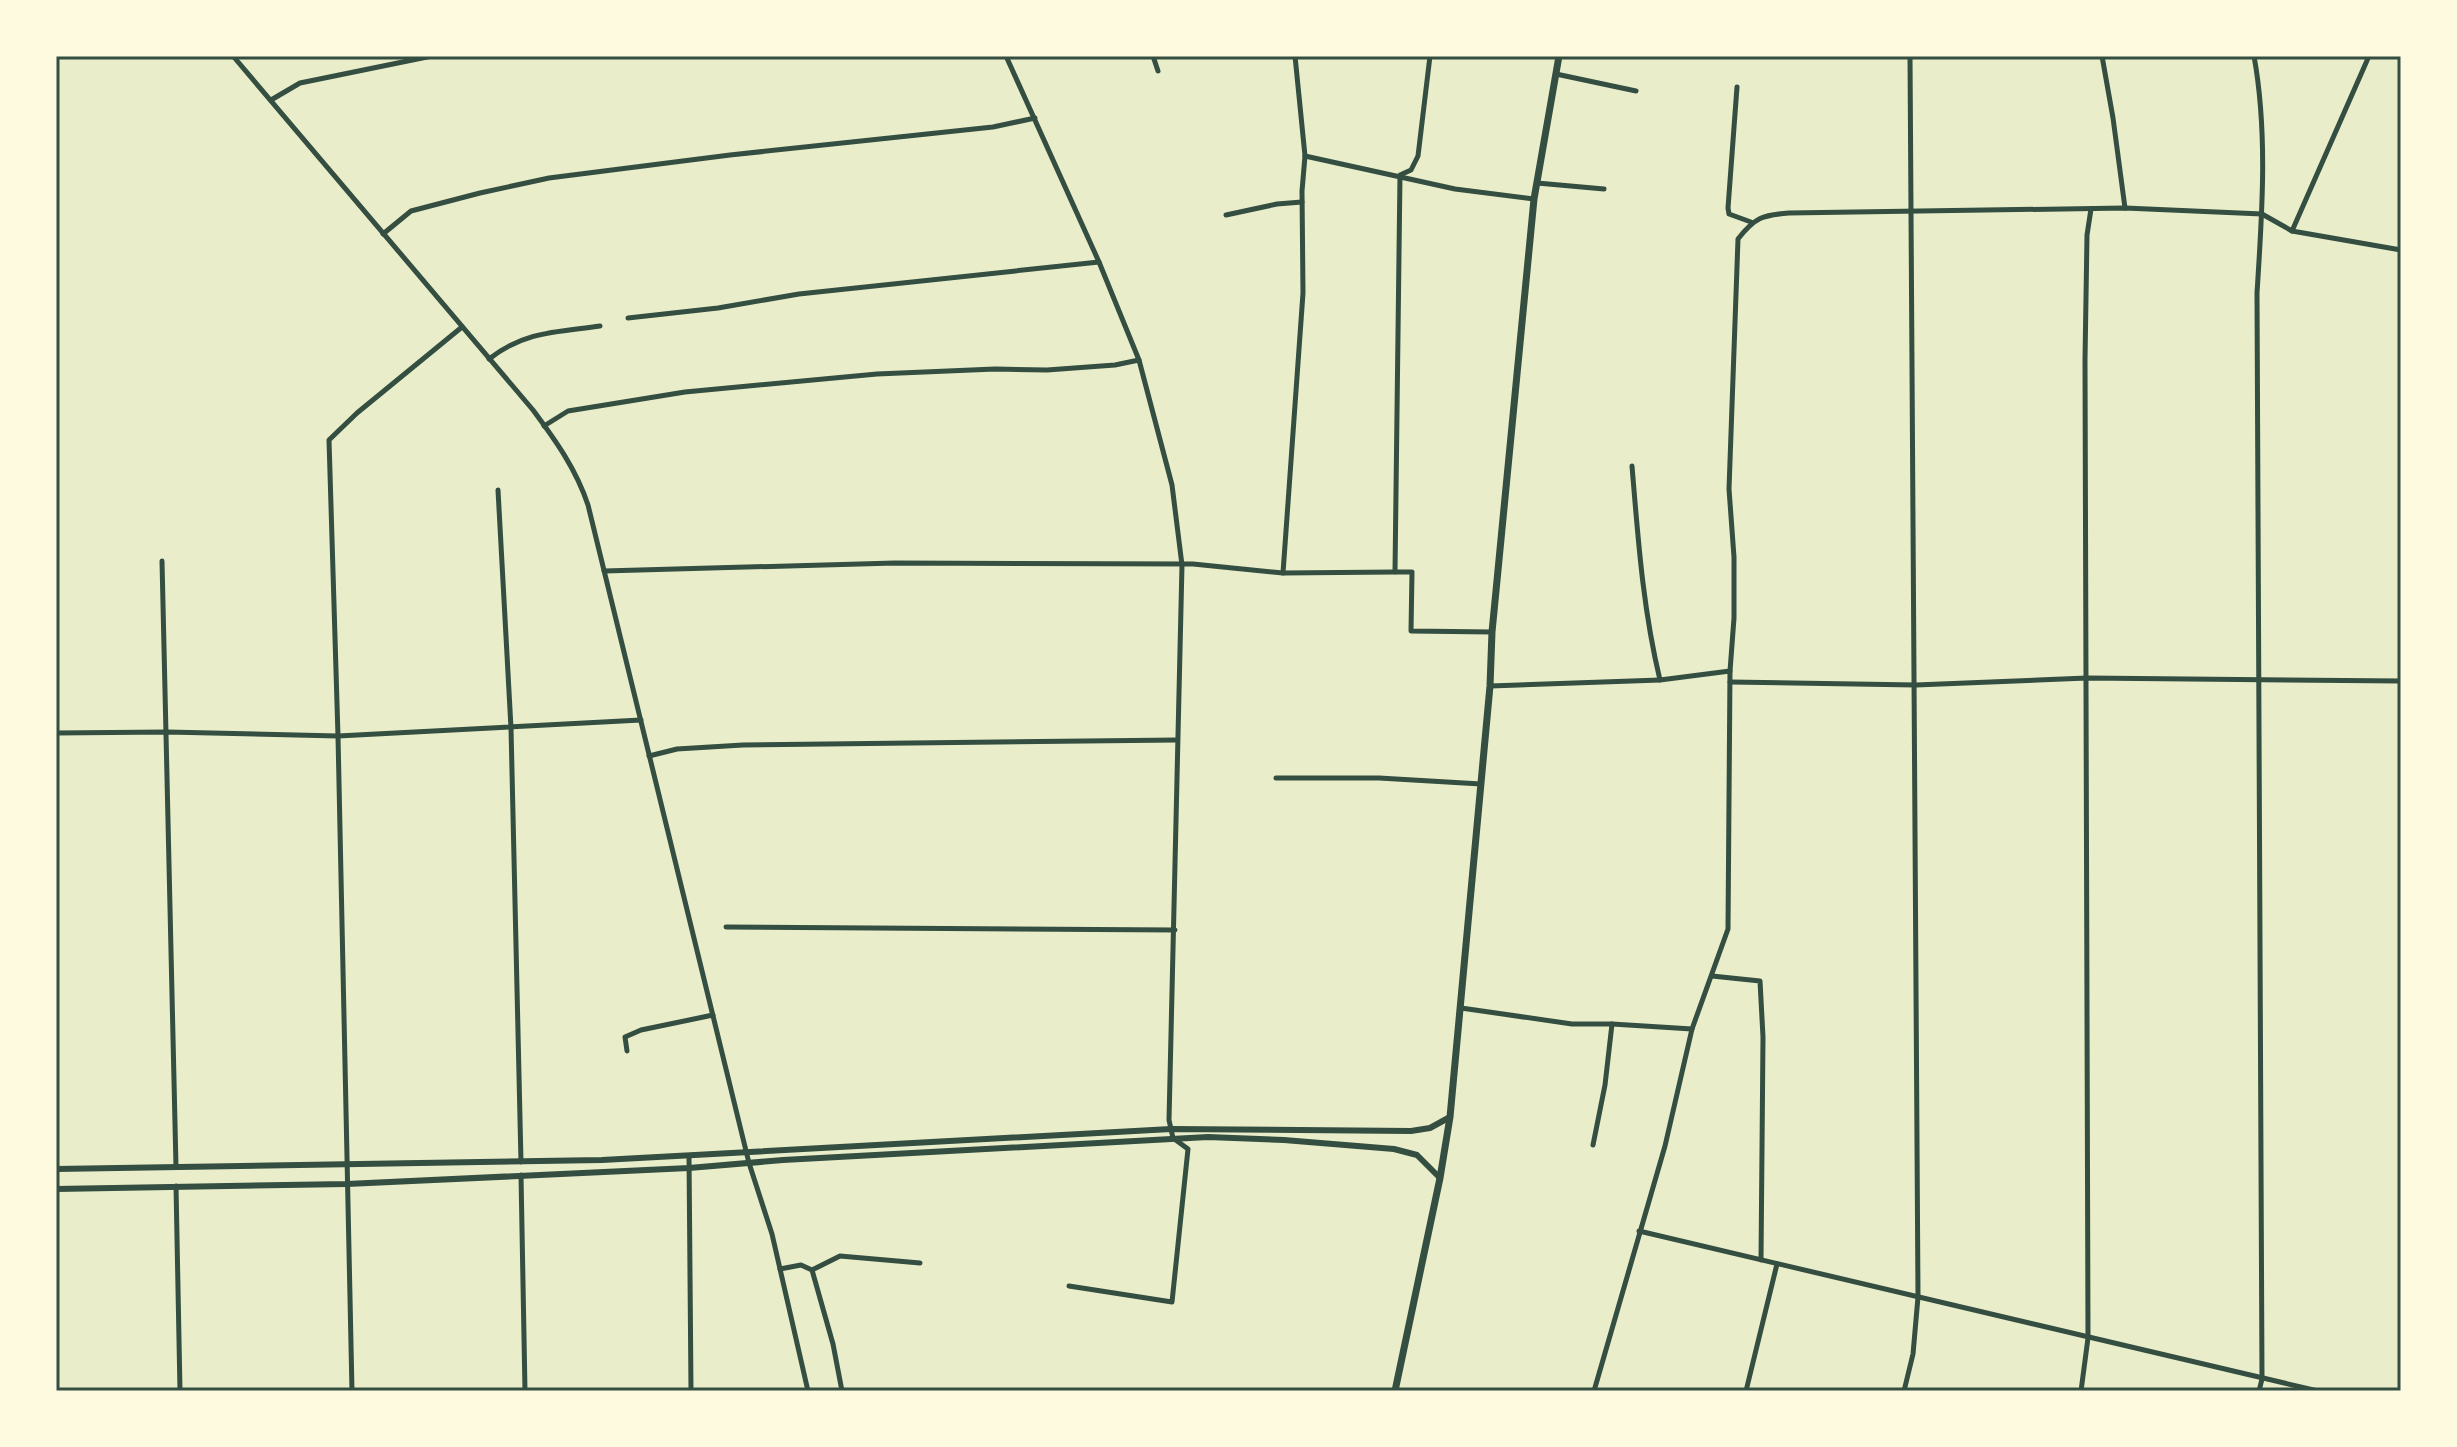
<svg xmlns="http://www.w3.org/2000/svg" width="2457" height="1447" font-family="'Source Sans 3',sans-serif">
<style>
.lines{fill:none;stroke-linecap:round;stroke-linejoin:round}
.minor{stroke:#344e41;stroke-width:5}
.tertiary{stroke:#344e41;stroke-width:6}
.secondary{stroke:#344e41;stroke-width:7}
.neatline{fill:none;stroke:#344e41;stroke-width:3}
</style>
<rect width="100%" height="100%" fill="#e9edc9"/>
<g class="lines">
<g class="minor">
<path d="M233,56L533,410C556,441 576,469 588,505L749,1163L772,1234L808,1391"/>
<polyline points="1006,56 1099,262 1139,360 1172,485 1182,565 1169,1120 1173,1138 1188,1149 1172,1302 1069,1286"/>
<polyline points="1153,56 1158,71"/>
<polyline points="1430,56 1418,156 1411,170 1400,175 1395,572 1412,572 1411,631 1492,632"/>
<polyline points="2102,56 2113,118 2125,208"/>
<path d="M2254,56C2268,133 2262,215 2257,293L2262,1379L2259,1391"/>
<polyline points="1556,74 1636,91"/>
<polyline points="1737,87 1728,208 1729,214 1751,222"/>
<polyline points="271,100 300,83 432,56"/>
<polyline points="1305,156 1455,189 1534,199"/>
<polyline points="1537,183 1604,189"/>
<polyline points="1226,215 1277,204 1302,202"/>
<polyline points="2292,231 2369,56"/>
<polyline points="383,234 411,211 480,193 549,178 730,155 993,127 1035,118"/>
<polyline points="628,318 718,308 799,294 1099,262"/>
<path d="M489,359C524,331 558,332 600,326"/>
<polyline points="544,426 568,411 685,392 877,374 995,369 1047,370 1115,365 1139,360"/>
<path d="M1632,466C1638,538 1643,610 1660,680L1730,671"/>
<polyline points="498,490 511,728 521,1162"/>
<polyline points="162,561 176,1167"/>
<polyline points="604,571 895,563 1193,564 1283,573 1395,572"/>
<polyline points="1283,573 1303,293 1302,191 1305,156 1295,56"/>
<polyline points="1730,682 1916,685 2087,678 2401,681"/>
<polyline points="1490,686 1660,680"/>
<polyline points="56,733 167,732 338,736 641,720"/>
<polyline points="649,756 677,749 743,745 1177,740"/>
<polyline points="1276,778 1379,778 1481,784"/>
<polyline points="726,927 1175,930"/>
<polyline points="1712,976 1760,981 1763,1037 1761,1260"/>
<polyline points="1461,1008 1572,1024 1612,1024 1605,1085 1593,1145"/>
<polyline points="1612,1024 1692,1029"/>
<polyline points="627,1051 625,1037 641,1030 713,1015"/>
<polyline points="689,1156 691,1391"/>
<polyline points="521,1175 525,1391"/>
<polyline points="176,1186 180,1391"/>
<polyline points="1639,1231 2318,1391"/>
<polyline points="780,1269 801,1265 812,1270 833,1344 842,1391"/>
<polyline points="812,1270 840,1256 920,1263"/>
<polyline points="352,1391 338,736 329,440 357,413 462,327"/>
<path d="M1594,1391L1665,1146L1692,1029L1728,929L1730,671L1734,618V557L1729,489L1738,239C1755,217 1763,215 1789,213L2125,208L2262,214L2292,231L2401,250"/>
<polyline points="1746,1391 1777,1264"/>
<polyline points="1904,1391 1913,1354 1918,1297 1910,56"/>
<polyline points="2081,1391 2088,1338 2085,360 2087,235 2091,209"/>
</g>
<g class="tertiary">
<polyline points="56,1169 602,1160 1171,1129 1411,1131 1430,1128 1450,1117"/>
<polyline points="56,1189 347,1184 689,1168 783,1160 1208,1137 1284,1140 1394,1149 1417,1155 1440,1178"/>
</g>
<polyline class="secondary" points="1395,1391 1440,1178 1450,1117 1490,686 1492,632 1534,199 1559,56"/>
</g>
<rect width="2457" height="1447" fill="none" stroke="#fefae0" stroke-width="116"/>
<rect x="58" y="58" width="2341" height="1331" class="neatline"/>
</svg>
